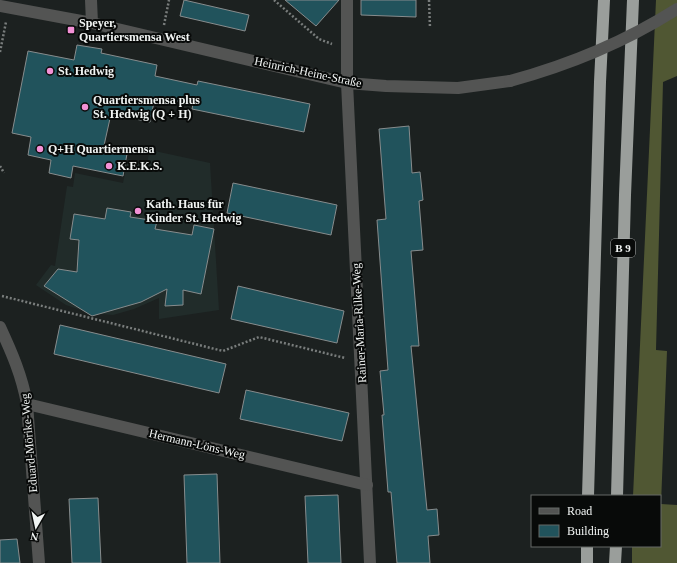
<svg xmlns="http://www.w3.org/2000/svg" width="677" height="563" font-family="'Times New Roman',serif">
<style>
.built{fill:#212c2a}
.forest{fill:#505733}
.building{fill:#21535c;stroke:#878c8d}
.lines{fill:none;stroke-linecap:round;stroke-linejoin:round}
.path{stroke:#797d7c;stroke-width:2.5;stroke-dasharray:2 2;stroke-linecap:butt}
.minor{stroke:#535453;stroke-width:12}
.highway{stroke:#9a9e9b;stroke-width:12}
.minor-bridge{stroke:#535453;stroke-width:12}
.poi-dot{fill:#f391d6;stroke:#080a09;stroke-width:1.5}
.labels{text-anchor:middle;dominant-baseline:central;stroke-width:4;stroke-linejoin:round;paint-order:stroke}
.shield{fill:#080a09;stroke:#abaead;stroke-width:1}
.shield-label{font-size:11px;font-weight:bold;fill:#f1f4f3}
.poi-label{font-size:12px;font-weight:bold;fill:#f1f4f3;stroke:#080a09;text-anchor:start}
.street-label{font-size:12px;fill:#f1f4f3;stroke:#080a09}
</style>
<rect width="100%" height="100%" fill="#1c2120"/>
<polygon class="built" points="150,150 210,163 219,310 159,319 159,298 134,309 113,315 90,313 66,305 36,285 51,265 55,266 67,186 73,187 75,173 123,183 128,159 147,163"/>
<polygon class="forest" points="656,0 677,0 677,76 663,82 656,350 667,351 661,504 677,505 677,563 632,563 632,546 660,546 660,496 633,496"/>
<g class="building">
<polygon points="184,0 249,15 245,31 180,16"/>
<polygon points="285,0 339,0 316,26"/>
<polygon points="361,0 416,0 416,17 361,15"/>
<polygon points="77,45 102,49 101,53 157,65 155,76 197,85 198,81 310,104 304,132 192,109 193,104 155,97 150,122 111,114 103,150 127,154 123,176 73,166 71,178 49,173 51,160 28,155 31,137 12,133 28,51 74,60"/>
<polygon points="409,126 412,173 420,172 423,200 419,201 423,250 411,251 419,346 411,346 427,510 437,509 439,535 428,536 430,563 397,563 391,492 388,492 382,415 384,415 380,371 388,370 377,220 386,219 379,129"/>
<polygon points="233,183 337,205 331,235 227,213"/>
<polygon points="107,208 131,212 130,217 157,221 155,229 192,235 194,225 214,229 201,294 183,290 183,305 165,306 167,289 141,302 92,316 44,286 58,269 77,272 79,240 70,239 74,214 105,219"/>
<polygon points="238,286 344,311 337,343 231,319"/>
<polygon points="60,325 226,364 219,393 54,354"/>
<polygon points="246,390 349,413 342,441 240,419"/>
<polygon points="217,474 220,563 187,563 184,475"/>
<polygon points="338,495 341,563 308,563 305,496"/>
<polygon points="98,498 101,563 72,563 69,499"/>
<polygon points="17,539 20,563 0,563 0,540"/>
</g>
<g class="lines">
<g class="path">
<polyline points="274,0 319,39 332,44"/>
<polyline points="429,0 430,28"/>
<polyline points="164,25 169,0"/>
<polyline points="0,52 6,22"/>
<polyline points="0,166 4,173"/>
<polyline points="2,296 223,351 259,337 345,358"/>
</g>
<g class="minor">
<polyline points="91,0 92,23"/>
<polyline points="347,0 347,83 370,563"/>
<polyline points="0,6 92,23 347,83 386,86 458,88 510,81"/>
<path d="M0,327C12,353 22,376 27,404L39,563"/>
<polyline points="27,404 367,485"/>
</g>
<g class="highway">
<polyline points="588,496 600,82 604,0"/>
<polyline points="617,496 625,195 633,0"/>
<polyline points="587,563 587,546"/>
<polyline points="615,563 616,546"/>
</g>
<path class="minor-bridge" d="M510,81C569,65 625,42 677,9"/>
</g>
<g class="poi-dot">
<rect x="67" y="26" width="8" height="8" rx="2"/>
<circle cx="50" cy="71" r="4"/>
<circle cx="85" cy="107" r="4"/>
<circle cx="40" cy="149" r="4"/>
<circle cx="109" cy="166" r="4"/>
<circle cx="138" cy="211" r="4"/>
</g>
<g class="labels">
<rect class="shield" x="611" y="239" width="24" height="18" rx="3"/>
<g class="shield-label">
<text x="623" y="248">B 9</text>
</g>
<g class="poi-label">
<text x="79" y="23">Speyer,<tspan x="79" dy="14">Quartiersmensa West</tspan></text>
<text x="58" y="71">St. Hedwig</text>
<text x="93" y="100">Quartiersmensa plus<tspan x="93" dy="14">St. Hedwig (Q + H)</tspan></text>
<text x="48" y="149">Q+H Quartiermensa</text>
<text x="117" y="166">K.E.K.S.</text>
<text x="146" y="204">Kath. Haus für<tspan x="146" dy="14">Kinder St. Hedwig</tspan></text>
</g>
<g class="street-label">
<text transform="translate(308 72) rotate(12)">Heinrich-Heine-Straße</text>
<text transform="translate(359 323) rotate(-93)">Rainer-Maria-Rilke-Weg</text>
<text transform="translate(29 443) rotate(-95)">Eduard-Mörike-Weg</text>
<text transform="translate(197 444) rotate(13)">Hermann-Löns-Weg</text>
</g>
</g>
<rect x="531" y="495" width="130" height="52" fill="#080a09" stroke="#656867"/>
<rect x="539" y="508" width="20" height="6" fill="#535453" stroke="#656867"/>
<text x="567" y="515" font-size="12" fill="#f1f4f3">Road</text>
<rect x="539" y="525" width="20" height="12" fill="#21535c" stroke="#656867"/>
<text x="567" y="535" font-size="12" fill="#f1f4f3">Building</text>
<g transform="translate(36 527) rotate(189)" stroke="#080a09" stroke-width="3" paint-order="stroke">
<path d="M0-3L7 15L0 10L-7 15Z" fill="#f1f4f3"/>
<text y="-6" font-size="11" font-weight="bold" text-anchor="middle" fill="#f1f4f3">N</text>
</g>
</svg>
